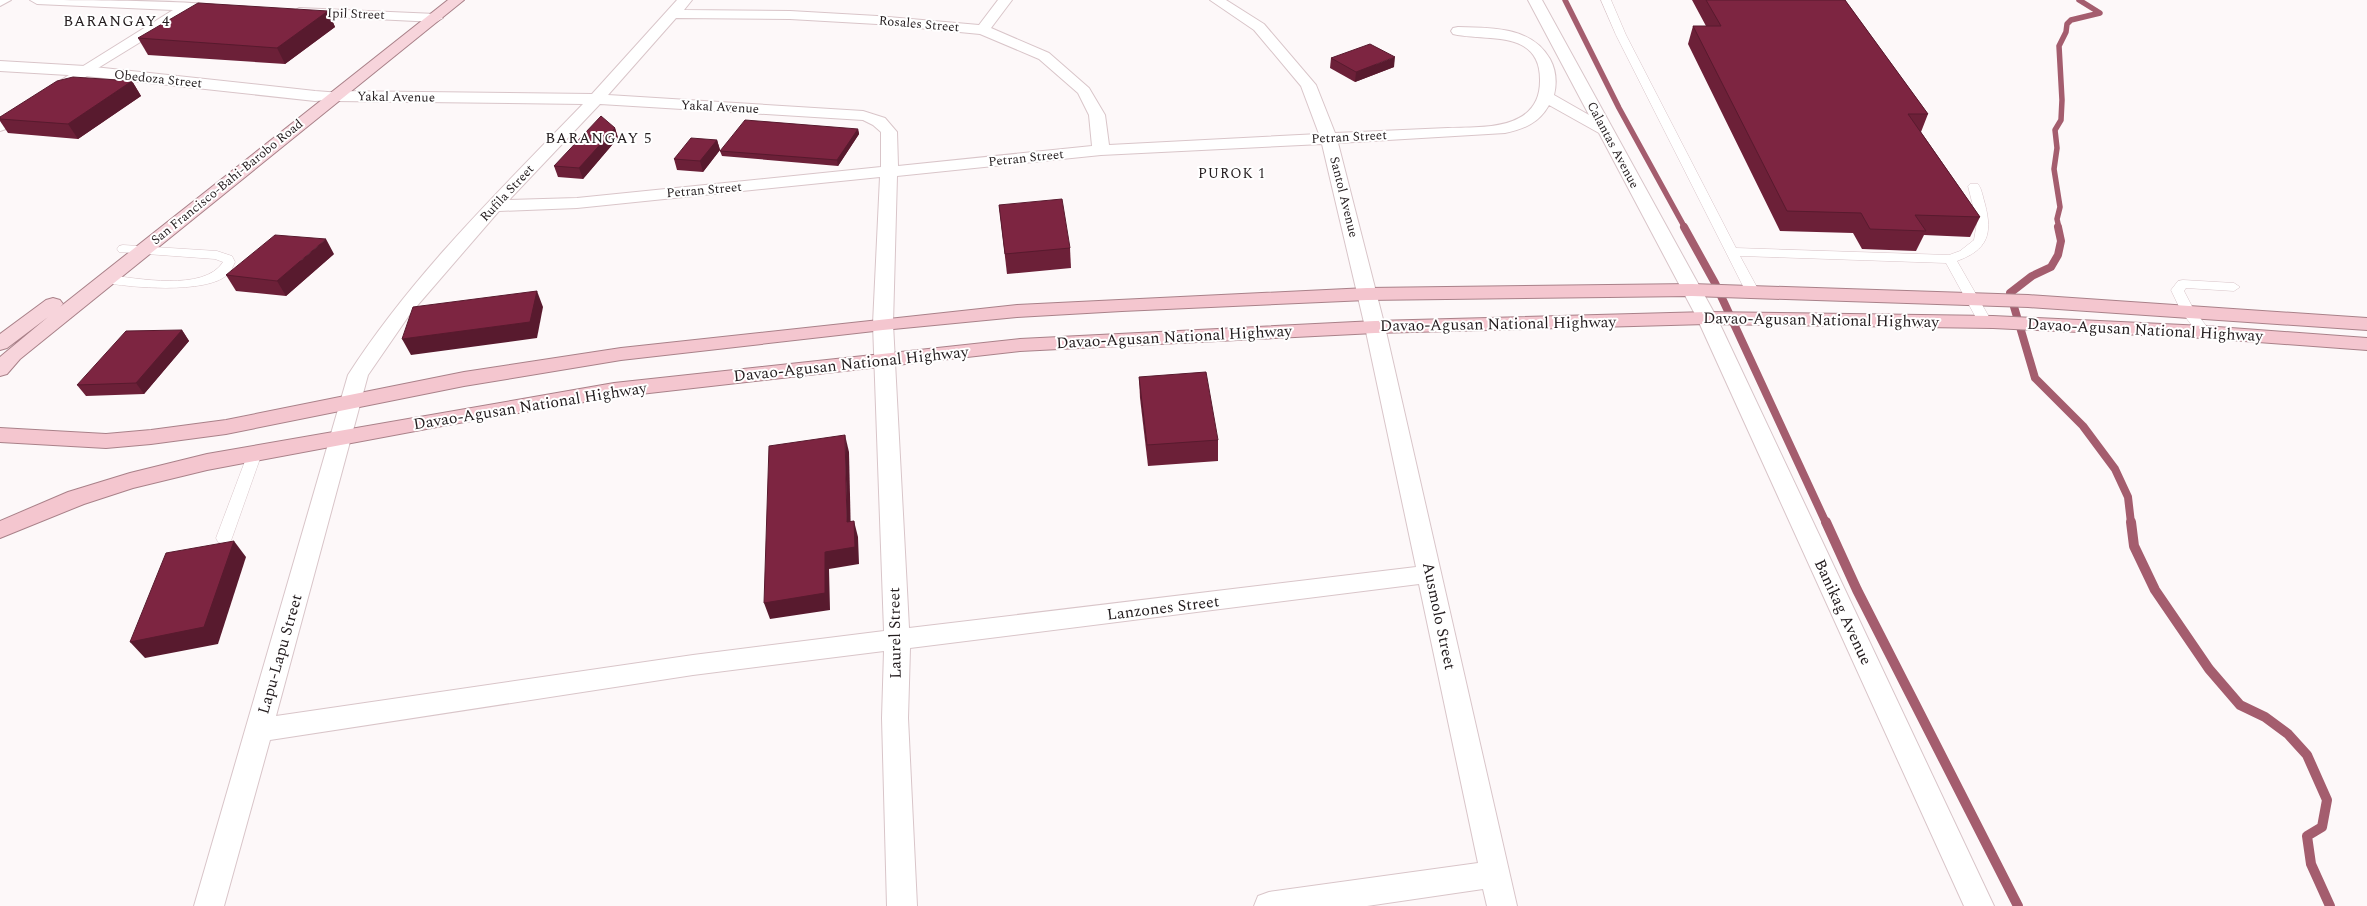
<svg xmlns="http://www.w3.org/2000/svg" width="2367" height="906" font-family="Spectral,serif">
<style>
.lines{fill:none;stroke-linecap:round;stroke-linejoin:round}
.stream-far2{stroke:#a45d6e;stroke-width:5.5}
.stream-far1{stroke:#a45d6e;stroke-width:8}
.stream{stroke:#a45d6e;stroke-width:10}
.service-casing{stroke:#d9c5c9;stroke-width:1}
.minor-casing{stroke:#d9c5c9;stroke-width:2}
.tertiary-casing{stroke:#d9c5c9;stroke-width:2}
.secondary-casing{stroke:#d9c5c9;stroke-width:2}
.primary-casing{stroke:#a98189;stroke-width:2}
.trunk-casing{stroke:#a98189;stroke-width:2}
.service{fill:#fff;fill-rule:evenodd}
.minor{fill:#fff;fill-rule:evenodd}
.tertiary{fill:#fff;fill-rule:evenodd}
.secondary{fill:#fff;fill-rule:evenodd}
.primary{fill:#f7d4db;fill-rule:evenodd}
.trunk{fill:#f4c6cf;fill-rule:evenodd}
.wall{fill:#6c2038}
.shaded-wall{fill:#581a2e}
.building{fill:#7d2541;stroke:#581a2e}
.labels{text-anchor:middle;dominant-baseline:central;stroke-width:4;stroke-linejoin:round;paint-order:stroke}
.far-street-label{font-size:13px;fill:#231c1e;stroke:#fff}
.far-neighbourhood-label{font-size:14px;letter-spacing:1px;fill:#231c1e;stroke:#fff}
.far-quarter-label{font-size:15px;letter-spacing:1px;fill:#231c1e;stroke:#fff}
.street-label{font-size:16px;fill:#231c1e;stroke:#fff}
</style>
<rect width="100%" height="100%" fill="#fdf8f9"/>
<g class="lines">
<g class="stream-far2">
<polyline points="1565,0 1619,108 1685,228"/>
<polyline points="2059,228 2057,219 2060,207 2054,169 2057,148 2055,130 2061,120 2062,100 2059,46 2066,32 2067,24 2071,20 2100,13 2079,0"/>
</g>
<g class="stream-far1">
<polyline points="1684,227 1715,283 1826,523"/>
<polyline points="2058,227 2061,241 2058,255 2051,267 2032,276 2010,293 2035,378 2083,426 2115,469 2128,497 2131,523"/>
</g>
<g class="stream">
<polyline points="1826,522 1857,590 2018,906"/>
<polyline points="2131,522 2134,546 2155,590 2209,669 2240,705 2265,717 2288,734 2307,755 2327,800 2322,827 2307,836 2311,864 2330,906"/>
</g>
<g class="service-casing">
<g id="service">
<path d="M1601,0H1611L1626,35L1736,248L1949,255L1960,251L1974,240L1977,222L1968,186L1970,184H1978C1982,189 1983,198 1985,204C1993,235 1987,250 1957,261L1992,322L1990,325H1980L1946,263L1740,256L1759,291L1757,294H1747L1616,35Z"/>
<path d="M123,245L217,251L232,256L235,262C233,266 231,272 227,275C207,294 129,288 102,282L101,279L102,276L107,275C137,278 204,292 223,262L215,259L119,252L117,249L119,246Z"/>
<polygon points="2183,280 2234,283 2240,287 2234,291 2186,288 2184,291 2194,310 2211,332 2209,335 2199,335 2181,311 2171,290 2178,281"/>
<polygon points="255,448 260,449 262,453 232,538 230,542 224,544 218,542 216,538 248,453 250,449"/>
</g>
</g>
<g class="minor-casing">
<g id="minor">
<polygon points="0,0 11,0 0,6"/>
<path d="M30,0C55,0 221,0 228,8L221,12L191,11L85,76L77,71L80,68L173,10L37,4Z"/>
<path d="M677,0H692L684,10L790,11L877,16L979,25L998,0H1012L991,28L1049,53L1089,88L1105,115L1109,145L1319,134L1301,86L1254,30L1210,0H1226L1264,24L1316,85L1335,133C1373,131 1410,130 1448,128C1470,127 1499,129 1519,118C1534,110 1540,97 1540,81C1541,28 1485,42 1453,34L1451,31L1453,28L1458,27C1491,28 1531,26 1550,59C1556,70 1557,83 1554,95L1589,115L1528,0H1542L1717,318L1994,906H1964L1697,318L1599,133L1549,105C1539,123 1524,129 1505,133L1338,143L1385,327L1517,906H1487L1483,889L1367,906H1254L1258,896L1269,892L1478,863L1419,584L910,648L908,718L917,906H887L882,718L884,651L693,675L270,740L224,906H194L348,375C413,274 500,190 583,104L335,101L329,99L327,96L329,93L335,91L592,94ZM676,18L790,19L877,24L980,34L1039,59L1078,93L1089,115L1092,146L898,166L897,132L885,118L863,111L608,95ZM600,104L863,120L873,125L881,132V167L577,198L509,200ZM1322,144L1365,327L1416,567L909,628L893,324L897,176L1101,155ZM880,177L873,324L884,631L693,655L276,716L368,375L410,314L499,211L577,208Z"/>
<polygon points="299,8 436,14 443,18 436,22 294,15 292,12"/>
</g>
</g>
<g class="tertiary-casing">
<polygon id="tertiary" points="85,66 93,71 90,74 6,129 0,131 0,119 80,68"/>
</g>
<g class="secondary-casing">
<polygon id="secondary" points="0,61 85,66 315,91 341,93 343,96 341,99 315,101 85,76 0,71"/>
</g>
<g class="primary-casing">
<polygon id="primary" points="448,0 464,0 20,359 7,374 0,376 0,357 48,317 7,348 0,350 0,334 46,300 53,298 60,300 63,304 60,307"/>
</g>
<g class="trunk-casing">
<g id="trunk">
<polygon points="1692,284 2028,295 2367,318 2367,330 2028,307 1692,296 1367,300 1122,311 1017,317 883,330 621,360 464,386 226,434 151,444 106,448 0,442 0,428 106,434 151,430 226,420 464,372 621,348 1017,305 1367,288"/>
<polygon points="1707,312 1993,316 2204,326 2367,338 2367,350 2204,338 1993,328 1707,324 1375,333 1020,351 614,397 453,424 207,470 133,488 84,504 0,538 0,521 68,492 130,473 207,454 614,383 1020,339 1375,321"/>
</g>
</g>
<use href="#service" class="service"/>
<use href="#minor" class="minor"/>
<use href="#tertiary" class="tertiary"/>
<use href="#secondary" class="secondary"/>
<use href="#primary" class="primary"/>
<use href="#trunk" class="trunk"/>
</g>
<g class="wall">
<polygon points="1692,0 1845,0 1928,114 1921,132 1980,217 1970,237 1924,235 1916,251 1862,249 1853,233 1780,231 1688,44 1693,26 1706,26"/>
<polygon points="328,11 335,27 285,64 148,55 138,38"/>
<polygon points="1331,58 1394,67 1355,82 1330,68"/>
<polygon points="132,81 141,96 78,139 8,133 0,121 0,117"/>
<polygon points="615,128 618,138 583,179 558,177 554,166"/>
<polygon points="858,129 859,134 838,166 722,156 720,151"/>
<polygon points="717,140 720,150 703,172 677,170 674,159"/>
<polygon points="999,205 1070,248 1071,268 1007,274"/>
<polygon points="334,254 286,296 236,291 226,275"/>
<polygon points="182,330 189,341 144,394 86,396 77,385"/>
<polygon points="1139,377 1218,440 1218,461 1148,466 1140,398"/>
</g>
<g class="shaded-wall">
<polygon points="328,11 335,27 285,64 277,48"/>
<polygon points="1395,57 1394,67 1355,82 1356,72"/>
<polygon points="132,81 141,96 78,139 68,124"/>
<polygon points="615,128 618,138 583,179 579,168"/>
<polygon points="858,129 859,134 838,166 837,160"/>
<polygon points="717,140 720,150 703,172 700,161"/>
<polygon points="326,239 334,254 286,296 277,281"/>
<polygon points="537,291 543,307 537,338 411,355 402,339"/>
<polygon points="182,330 189,341 144,394 136,383"/>
<polygon points="845,435 849,452 851,538 847,522"/>
<polygon points="854,521 858,537 859,564 829,569 830,610 770,619 764,603 825,552"/>
<polygon points="234,541 246,557 218,644 145,658 130,642"/>
</g>
<g class="building">
<polygon points="1706,0 1845,0 1928,114 1908,114 1980,217 1915,215 1926,231 1870,229 1861,213 1787,211 1693,26 1721,26"/>
<polygon points="198,3 328,11 277,48 138,38"/>
<polygon points="1370,44 1395,57 1356,72 1331,58"/>
<polygon points="73,77 132,81 68,124 0,119 0,117 57,81"/>
<polygon points="601,116 615,128 579,168 554,166"/>
<polygon points="745,120 858,129 837,160 720,151"/>
<polygon points="691,138 717,140 700,161 674,159"/>
<polygon points="1062,199 1070,248 1005,254 999,205"/>
<polygon points="275,235 326,239 277,281 226,275"/>
<polygon points="537,291 530,322 402,339 413,307"/>
<polygon points="182,330 136,383 77,385 126,331"/>
<polygon points="1206,372 1218,440 1147,445 1139,377"/>
<polygon points="845,435 847,522 854,521 855,547 825,552 825,593 764,603 769,446"/>
<polygon points="234,541 204,627 130,642 166,553"/>
</g>
<g class="labels">
<g class="far-street-label">
<text transform="translate(356 14) rotate(2)">Ipil Street</text>
<text transform="translate(919 24) rotate(5)">Rosales Street</text>
<text transform="translate(158 79) rotate(6)">Obedoza Street</text>
<text transform="translate(396 97) rotate(1)">Yakal Avenue</text>
<text transform="translate(720 107) rotate(3)">Yakal Avenue</text>
<text transform="translate(1349 137) rotate(-3)">Petran Street</text>
<text transform="translate(1613 145) rotate(62)">Calantas Avenue</text>
<text transform="translate(1026 158) rotate(-6)">Petran Street</text>
<text transform="translate(227 182) rotate(-39)">San Francisco-Bahi-Barobo Road</text>
<text transform="translate(704 190) rotate(-5)">Petran Street</text>
<text transform="translate(507 193) rotate(-47)">Rufila Street</text>
<text transform="translate(1344 197) rotate(76)">Santol Avenue</text>
</g>
<g class="far-neighbourhood-label">
<text x="1232" y="173">PUROK 1</text>
</g>
<g class="far-quarter-label">
<text x="117" y="21">BARANGAY 4</text>
<text x="599" y="138">BARANGAY 5</text>
</g>
<g class="street-label">
<text transform="translate(1821 320) rotate(1)">Davao-Agusan National Highway</text>
<text transform="translate(1498 324) rotate(-1)">Davao-Agusan National Highway</text>
<text transform="translate(2145 330) rotate(3)">Davao-Agusan National Highway</text>
<text transform="translate(1174 337) rotate(-3)">Davao-Agusan National Highway</text>
<text transform="translate(851 364) rotate(-6)">Davao-Agusan National Highway</text>
<text transform="translate(530 406) rotate(-9)">Davao-Agusan National Highway</text>
<text transform="translate(1163 608) rotate(-7)">Lanzones Street</text>
<text transform="translate(1843 612) rotate(65)">Banikag Avenue</text>
<text transform="translate(1439 616) rotate(78)">Ausmolo Street</text>
<text transform="translate(895 633) rotate(-91)">Laurel Street</text>
<text transform="translate(280 654) rotate(-74)">Lapu-Lapu Street</text>
</g>
</g>
</svg>
